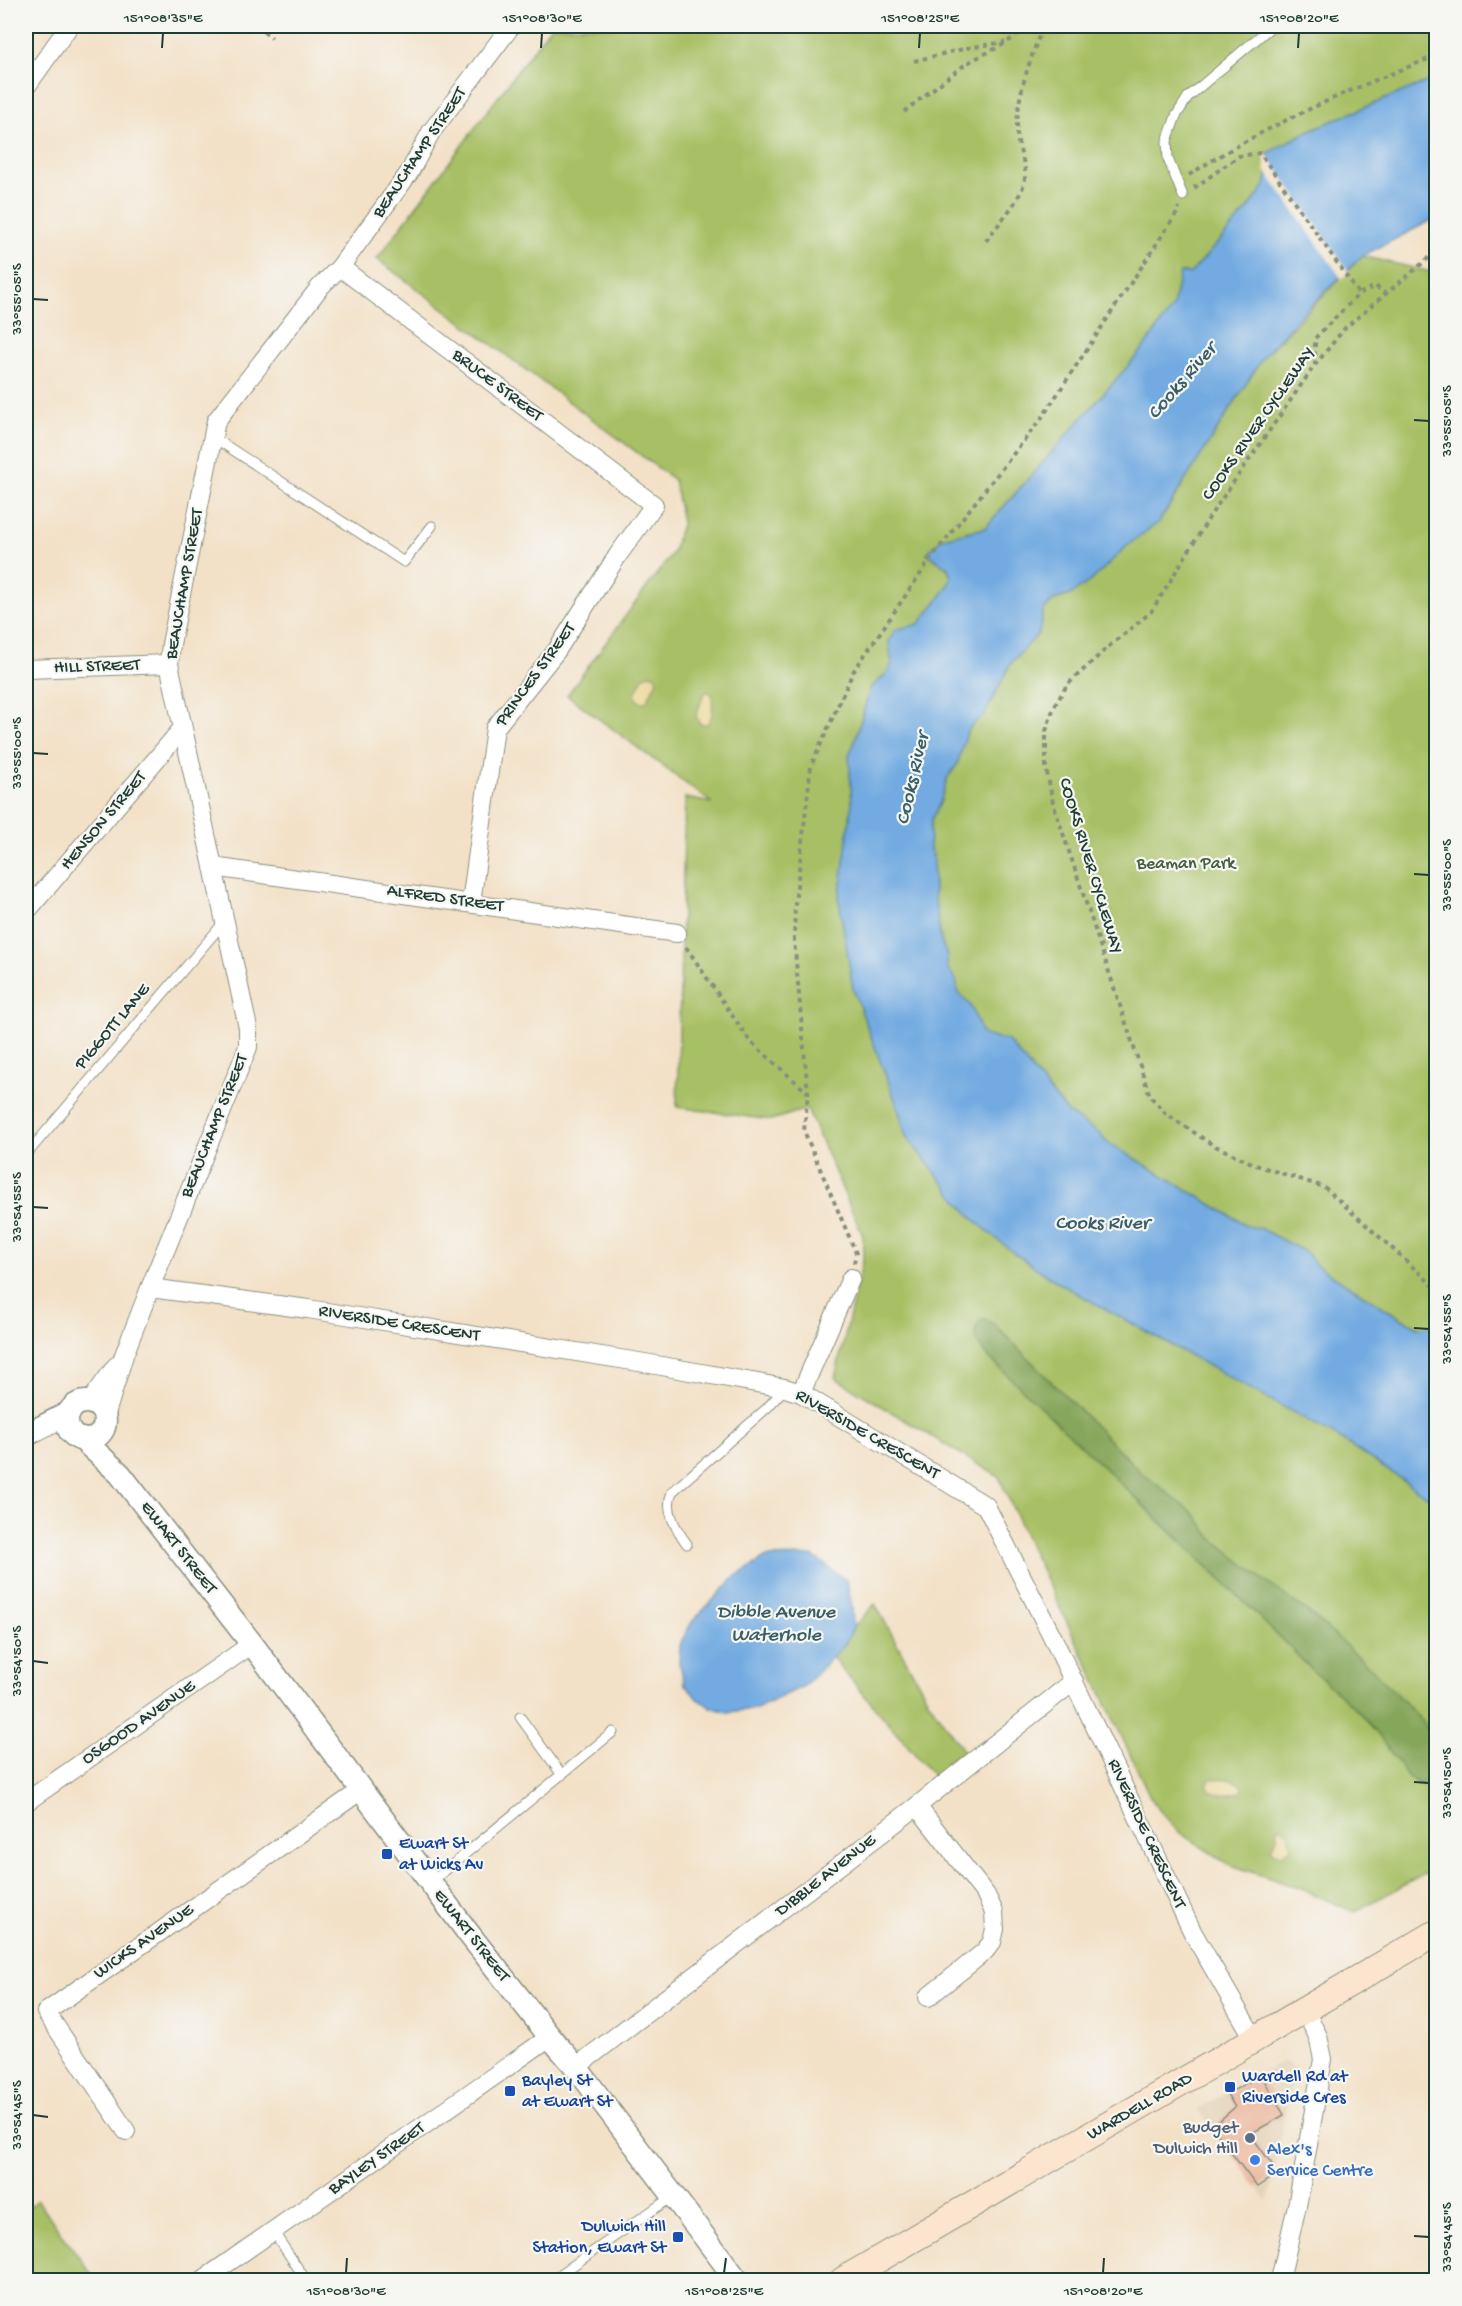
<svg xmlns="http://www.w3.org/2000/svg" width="1462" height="2306" font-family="'Gochi Hand',sans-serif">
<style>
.built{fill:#e3d2b5}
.green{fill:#a8c065;stroke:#647e4c;stroke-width:1.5}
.forest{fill:#86a65a;stroke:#527247;stroke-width:1.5}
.sand{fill:#eeda9e;stroke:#868c69;stroke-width:1.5}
.water{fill:#72aae1;stroke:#48748a;stroke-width:1.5}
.pier{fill:#f3e1c7}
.building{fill:#ebb69c}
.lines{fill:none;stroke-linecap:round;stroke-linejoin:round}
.service-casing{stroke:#898f7e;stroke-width:11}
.minor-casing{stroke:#898f7e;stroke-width:20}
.tertiary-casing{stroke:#898f7e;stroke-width:25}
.secondary-casing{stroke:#898f7e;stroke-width:28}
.path{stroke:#898f7e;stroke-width:4;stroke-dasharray:4.5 4.5;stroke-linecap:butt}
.service{stroke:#fff;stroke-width:9}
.minor{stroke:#fff;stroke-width:18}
.tertiary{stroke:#fff;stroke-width:22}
.secondary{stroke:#fbe5cf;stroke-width:26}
.ticks{fill:none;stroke:#1f3d34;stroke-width:2}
.transit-dot{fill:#1a4fb4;stroke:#f6f6f2;stroke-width:2}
.service-dot{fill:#5c6f8a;stroke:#f6f6f2;stroke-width:2}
.shop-dot{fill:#3f7fe0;stroke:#f6f6f2;stroke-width:2}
.labels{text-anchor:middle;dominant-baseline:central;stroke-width:4.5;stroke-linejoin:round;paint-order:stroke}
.street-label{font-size:18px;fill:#1f3d34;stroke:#f6f6f2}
.park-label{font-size:18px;fill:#415e40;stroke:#f6f6f2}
.transit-label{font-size:18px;fill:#164399;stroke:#f6f6f2;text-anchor:start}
.service-label{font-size:18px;fill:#4e5e75;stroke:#f6f6f2;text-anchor:end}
.shop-label{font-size:18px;fill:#366cbe;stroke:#f6f6f2;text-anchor:start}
.water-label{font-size:20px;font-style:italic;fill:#385e68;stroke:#f6f6f2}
.neatline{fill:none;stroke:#1f3d34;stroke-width:2}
.ticks-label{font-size:15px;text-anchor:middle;fill:#1f3d34}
</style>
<rect width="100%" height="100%" fill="#f6f6f2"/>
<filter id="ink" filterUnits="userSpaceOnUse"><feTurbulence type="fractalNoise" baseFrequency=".0167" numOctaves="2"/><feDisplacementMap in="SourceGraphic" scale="12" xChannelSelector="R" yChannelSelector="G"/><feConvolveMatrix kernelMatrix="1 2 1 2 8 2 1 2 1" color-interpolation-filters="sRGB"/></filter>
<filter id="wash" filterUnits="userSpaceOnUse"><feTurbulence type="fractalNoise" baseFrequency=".008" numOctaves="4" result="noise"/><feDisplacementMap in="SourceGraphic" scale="24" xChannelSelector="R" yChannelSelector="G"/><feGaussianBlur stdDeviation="1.35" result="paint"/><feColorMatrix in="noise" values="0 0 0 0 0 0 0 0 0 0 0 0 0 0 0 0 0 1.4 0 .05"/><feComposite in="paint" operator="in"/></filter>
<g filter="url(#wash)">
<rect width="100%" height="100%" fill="#f3e1c7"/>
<polygon class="built" points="1283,2061 1294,2068 1268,2202 1198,2109"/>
<g class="green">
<polygon points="551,26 1436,26 1436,78 1308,131 1268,153 1269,166 1265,186 1248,209 1191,273 1180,273 1173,307 1142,350 984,529 969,531 927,553 948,569 951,578 947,588 919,625 895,630 889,642 892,664 887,673 870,689 854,744 849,755 852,803 839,900 853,989 897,1105 906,1136 960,1204 979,1224 1015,1254 1062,1285 1336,1436 1436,1502 1436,1868 1354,1912 1302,1889 1228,1864 1180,1833 1153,1803 1087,1663 1029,1545 999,1477 835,1378 863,1260 863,1236 807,1109 771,1120 677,1107 685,798 712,803 567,695 673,552 682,522 674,480 377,259"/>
<polygon points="1362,256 1436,273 1436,1327 1432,1325 1420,1328 1402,1319 1316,1265 1307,1253 1261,1229 1248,1226 1105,1141 1100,1134 1069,1114 1007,1040 994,1038 982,1034 971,1006 958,992 956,980 947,967 947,956 941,941 934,895 933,855 929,847 931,820 940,803 947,778 957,765 967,732 971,726 985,714 1011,663 1039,633 1043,611 1054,600 1070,595 1093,579 1129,544 1159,522 1263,357"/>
<polygon points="875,1604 928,1700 972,1763 942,1786 832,1657 845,1644 853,1628"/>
<polygon points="37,2200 96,2280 26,2280 26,2209"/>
</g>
<path class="forest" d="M983,1318L995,1325L1142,1473L1196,1515L1211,1537L1261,1578L1311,1614L1373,1670L1421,1720L1436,1740V1781L1432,1784L1421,1785L1408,1777L1379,1736L1359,1712L1312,1670L1244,1602L1001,1369C988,1356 962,1336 983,1318Z"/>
<g class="sand">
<polygon points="650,674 655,676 657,680 647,701 642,703 636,699 635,693 644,676"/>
<path d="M709,692L712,694C712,705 715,715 707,724H700L696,716L704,693Z"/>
<path d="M1210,1779C1223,1778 1235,1777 1243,1788L1241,1792C1232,1795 1218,1795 1210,1791L1207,1784Z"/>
<polygon points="1281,1827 1288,1833 1292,1847 1282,1854 1275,1853 1271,1849 1277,1837 1277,1828"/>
</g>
<g class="water">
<polygon points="1436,78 1436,218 1362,256 1299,317 1263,357 1159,522 1129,544 1093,579 1070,595 1054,600 1043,611 1039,633 1011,663 985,714 971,726 967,732 957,765 947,778 940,803 931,820 929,847 933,855 934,895 941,941 947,956 947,967 956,980 958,992 971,1006 982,1034 994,1038 1007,1040 1069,1114 1100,1134 1105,1141 1248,1226 1261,1229 1307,1253 1316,1265 1402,1319 1420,1328 1432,1325 1436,1327 1436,1502 1336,1436 1062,1285 1015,1254 979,1224 960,1204 906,1136 897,1105 853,989 839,900 852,803 849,755 854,744 870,689 887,673 892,664 889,642 895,630 919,624 947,588 951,578 948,568 927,553 942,538 985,528 1142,350 1173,307 1180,273 1191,273 1248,209 1265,186 1269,166 1268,153 1308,131"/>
<polygon points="813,1556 847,1581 852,1607 853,1628 845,1644 804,1686 756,1709 728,1712 710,1707 697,1698 685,1685 679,1662 680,1644 692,1622 736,1576 767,1557"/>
</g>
<polygon class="pier" points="1265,152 1349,272 1342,279 1265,170"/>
<g id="blocks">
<polygon class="building" points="1261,2075 1284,2115 1250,2134 1274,2167 1266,2173 1269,2179 1257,2187 1212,2127 1235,2107 1227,2094"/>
</g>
</g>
<g filter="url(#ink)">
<use href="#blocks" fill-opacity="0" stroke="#898f7e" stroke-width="1.5"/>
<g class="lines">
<g class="service-casing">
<g id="service">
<polyline points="1183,196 1168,159 1167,141 1176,116 1188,97 1272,26"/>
<polyline points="213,437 404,562 432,526"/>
<polyline points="26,1155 225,921"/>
<path d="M687,1544C676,1529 664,1510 672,1492L767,1408L785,1388"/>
<polyline points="520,1717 562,1775"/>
<polyline points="430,1883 613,1732"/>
<polyline points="273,2231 306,2280"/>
<polyline points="552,2280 673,2196"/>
</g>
</g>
<g class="minor-casing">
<g id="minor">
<polyline points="26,87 69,26"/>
<polyline points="340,267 654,505 618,555 557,650 495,728 471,903"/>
<polyline points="26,669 169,664"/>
<polyline points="213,867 677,933"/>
<polyline points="26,912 182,729"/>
<polyline points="150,1288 308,1309 645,1363 785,1388 801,1393 986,1506 1052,1636 1193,1933 1255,2040"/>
<polyline points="801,1393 851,1278"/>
<polyline points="90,1402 116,1366"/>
<polyline points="105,1417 124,1355 150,1288 248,1047 248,1028 169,664 171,644 216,421 320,287 340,267 409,173 431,132 511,26"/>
<polyline points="26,1802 252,1644"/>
<polyline points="917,1806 986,1895 994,1912 995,1929 992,1942 984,1952 928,1997"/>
<polyline points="576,2067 917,1806 1074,1681"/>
<polyline points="126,2131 46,2012 360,1791"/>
<polyline points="203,2280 550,2037"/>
<polyline points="1280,2280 1298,2201 1323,2059 1318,2036 1304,2010"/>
</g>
</g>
<g class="tertiary-casing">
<g id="tertiary">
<circle cx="86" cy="1421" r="19"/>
<polyline points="26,1435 69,1413"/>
<polyline points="82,1439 120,1474 252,1644 469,1934 550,2037 576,2067 737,2280"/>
</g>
</g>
<g class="secondary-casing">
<polyline id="secondary" points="843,2280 1436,1933"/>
</g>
<g class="path">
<polyline points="256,26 272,38"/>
<polyline points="914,61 967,48 1005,42"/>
<path d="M904,112C924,96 943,81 963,66C983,52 1011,46 1024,26"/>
<path d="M1189,175C1266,125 1351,89 1436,56"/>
<polyline points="1194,188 1239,156 1260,153 1359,294"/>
<path d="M986,241C997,225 1020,201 1024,183C1029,166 1017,150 1017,133C1016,96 1030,60 1043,26"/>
<polyline points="1436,252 1345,328 1315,365 1214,510 1151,612 1107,648 1067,685 1054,707 1046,731 1046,767 1053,803 1150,1096 1166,1114 1213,1145 1256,1165 1324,1187 1436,1288"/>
<polyline points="1315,365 1315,338 1359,294 1375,286 1387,294"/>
<polyline points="686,947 749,1040 807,1092"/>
<polyline points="854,1263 856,1253 804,1131 808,1093 794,940 795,904 811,766 853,672 932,557 1041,419 1177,213 1179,207"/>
</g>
<use href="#service" class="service"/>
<use href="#minor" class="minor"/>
<use href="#tertiary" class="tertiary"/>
<use href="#secondary" class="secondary"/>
</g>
</g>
<path class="ticks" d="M162,48L163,33M541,48L542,33M919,48L920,33M1298,48L1299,33M33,299L48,300M1414,420L1429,421M33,753L48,754M1414,874L1429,875M33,1207L48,1208M1414,1328L1429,1329M33,1661L48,1663M1414,1782L1429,1783M33,2115L48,2117M1414,2236L1429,2237M346,2273L347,2258M724,2273L726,2258M1103,2273L1104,2258"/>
<g class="transit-dot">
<rect x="381" y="1848" width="12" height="12" rx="3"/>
<rect x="1224" y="2081" width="12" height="12" rx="3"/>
<rect x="504" y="2085" width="12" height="12" rx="3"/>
<rect x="672" y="2231" width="12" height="12" rx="3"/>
</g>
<circle class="service-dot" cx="1250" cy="2138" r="6"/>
<circle class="shop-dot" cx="1255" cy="2160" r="6"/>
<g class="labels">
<g class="street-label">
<text transform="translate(420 153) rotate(-56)">BEAUCHAMP STREET</text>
<text transform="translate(497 386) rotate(37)">BRUCE STREET</text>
<text transform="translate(1259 424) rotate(-55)">COOKS RIVER CYCLEWAY</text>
<text transform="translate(185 584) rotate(-80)">BEAUCHAMP STREET</text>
<text transform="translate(97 667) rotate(-2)">HILL STREET</text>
<text transform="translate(536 675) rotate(-54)">PRINCES STREET</text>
<text transform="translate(104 821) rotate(-50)">HENSON STREET</text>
<text transform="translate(1090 866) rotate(73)">COOKS RIVER CYCLEWAY</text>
<text transform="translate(445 899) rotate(8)">ALFRED STREET</text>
<text transform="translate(113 1027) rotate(-50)">PIGGOTT LANE</text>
<text transform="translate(215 1126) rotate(-68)">BEAUCHAMP STREET</text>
<text transform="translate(399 1324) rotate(9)">RIVERSIDE CRESCENT</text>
<text transform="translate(867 1435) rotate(30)">RIVERSIDE CRESCENT</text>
<text transform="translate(178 1548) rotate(52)">EWART STREET</text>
<text transform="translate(139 1723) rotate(-35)">OSGOOD AVENUE</text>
<text transform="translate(1146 1834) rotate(65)">RIVERSIDE CRESCENT</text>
<text transform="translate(826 1876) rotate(-38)">DIBBLE AVENUE</text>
<text transform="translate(471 1936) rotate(52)">EWART STREET</text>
<text transform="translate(144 1942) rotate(-35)">WICKS AVENUE</text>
<text transform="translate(1140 2107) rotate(-30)">WARDELL ROAD</text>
<text transform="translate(377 2159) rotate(-35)">BAYLEY STREET</text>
</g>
<g class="park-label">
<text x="1186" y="864">Beaman Park</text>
</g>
<g class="transit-label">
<text x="399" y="1844">Ewart St<tspan x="399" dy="21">at Wicks Av</tspan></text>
<text x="1242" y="2077">Wardell Rd at<tspan x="1242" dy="21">Riverside Cres</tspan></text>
<text x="522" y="2081">Bayley St<tspan x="522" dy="21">at Ewart St</tspan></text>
<text x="666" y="2227" text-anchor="end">Dulwich Hill<tspan x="666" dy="21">Station, Ewart St</tspan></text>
</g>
<g class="service-label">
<text x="1238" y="2128">Budget<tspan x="1238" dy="21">Dulwich Hill</tspan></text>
</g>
<g class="shop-label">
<text x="1267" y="2150">Alex's<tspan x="1267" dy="21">Service Centre</tspan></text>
</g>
<g class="water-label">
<text transform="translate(1183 382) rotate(-49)">Cooks River</text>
<text transform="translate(914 779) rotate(-77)">Cooks River</text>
<text x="1102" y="1224">Cooks River</text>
<text x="776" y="1613">Dibble Avenue<tspan x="776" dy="23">Waterhole</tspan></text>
</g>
</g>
<rect width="1462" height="2306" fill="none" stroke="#f6f6f2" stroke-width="66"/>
<rect x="33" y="33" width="1396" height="2240" class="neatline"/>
<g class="ticks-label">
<text x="163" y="22">151°08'35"E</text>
<text x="542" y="22">151°08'30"E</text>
<text x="920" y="22">151°08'25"E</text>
<text x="1299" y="22">151°08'20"E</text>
<text transform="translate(16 299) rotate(-90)" y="5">33°55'05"S</text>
<text transform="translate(1446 421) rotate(-90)" y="5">33°55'05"S</text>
<text transform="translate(16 753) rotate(-90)" y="5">33°55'00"S</text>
<text transform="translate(1446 875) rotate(-90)" y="5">33°55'00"S</text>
<text transform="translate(16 1207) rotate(-90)" y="5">33°54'55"S</text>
<text transform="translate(1446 1329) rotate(-90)" y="5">33°54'55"S</text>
<text transform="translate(16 1661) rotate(-90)" y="5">33°54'50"S</text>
<text transform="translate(1446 1783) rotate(-90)" y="5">33°54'50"S</text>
<text transform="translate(16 2115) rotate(-90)" y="5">33°54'45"S</text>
<text transform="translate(1446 2237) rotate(-90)" y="5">33°54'45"S</text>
<text x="346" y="2295">151°08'30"E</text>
<text x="724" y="2295">151°08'25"E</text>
<text x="1103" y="2295">151°08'20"E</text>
</g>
</svg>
